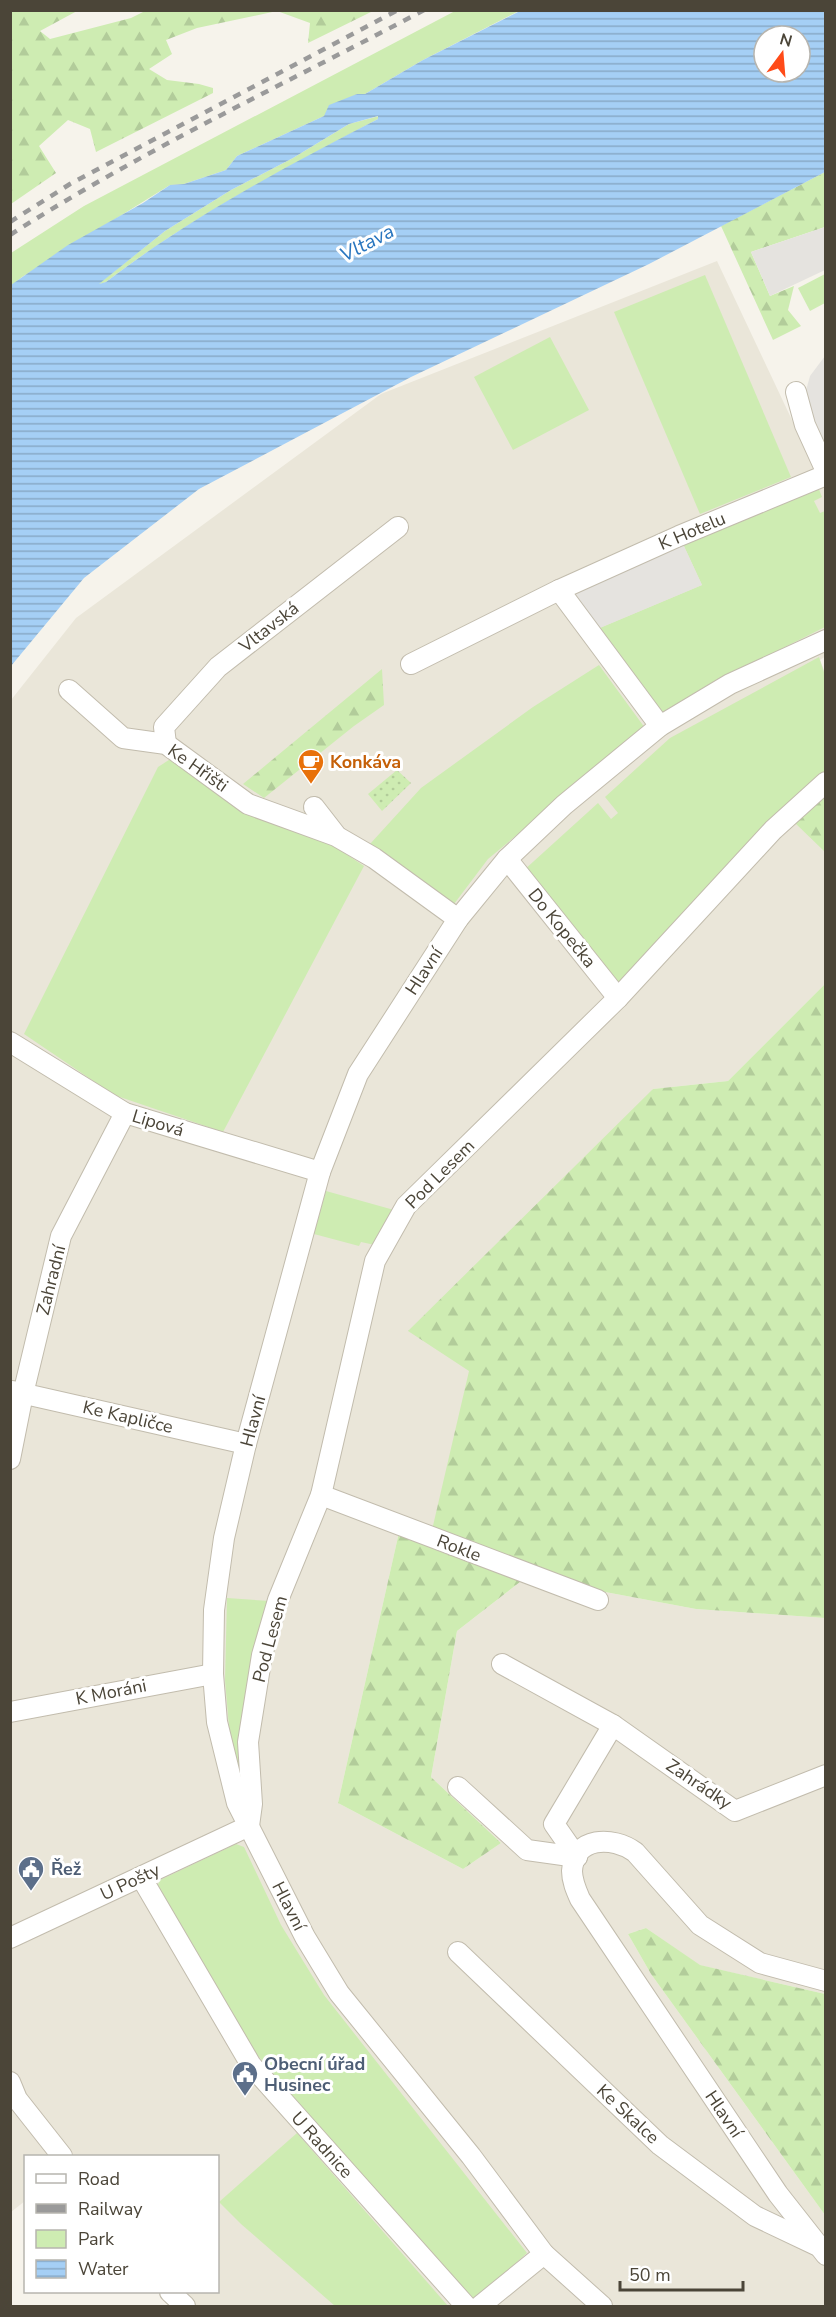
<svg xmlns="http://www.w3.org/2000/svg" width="836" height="2317" font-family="'Nunito Sans',sans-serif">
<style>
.residential{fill:#eae6d9;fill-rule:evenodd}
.green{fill:#ceecb2}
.forest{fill:url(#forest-firs)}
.park{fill:url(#park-dots)}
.parking{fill:#e5e3df}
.water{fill:url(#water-rules);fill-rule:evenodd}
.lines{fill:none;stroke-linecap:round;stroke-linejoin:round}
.minor-casing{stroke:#c2bcad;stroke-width:22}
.minor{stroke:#fff;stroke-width:20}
.rail{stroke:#9a9a9a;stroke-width:4.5;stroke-dasharray:8 8;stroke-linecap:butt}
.labels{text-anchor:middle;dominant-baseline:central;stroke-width:6;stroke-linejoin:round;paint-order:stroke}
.street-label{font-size:18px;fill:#4b4538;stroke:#fff}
.food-label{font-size:18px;font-weight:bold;fill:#c56008;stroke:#fff;text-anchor:start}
.service-label{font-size:18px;font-weight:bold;fill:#4e5e75;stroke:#fff;text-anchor:start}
.water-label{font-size:20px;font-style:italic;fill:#2976bf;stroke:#fff}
</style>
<defs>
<pattern id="forest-firs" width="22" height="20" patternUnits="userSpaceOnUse" patternTransform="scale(1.5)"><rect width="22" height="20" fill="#ceecb2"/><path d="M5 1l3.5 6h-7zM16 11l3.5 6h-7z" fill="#b2cc9a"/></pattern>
<pattern id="park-dots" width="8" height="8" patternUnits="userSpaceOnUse" patternTransform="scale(1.5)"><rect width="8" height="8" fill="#ceecb2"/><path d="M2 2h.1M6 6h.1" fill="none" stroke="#b2cc9a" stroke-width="1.8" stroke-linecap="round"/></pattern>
<pattern id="water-rules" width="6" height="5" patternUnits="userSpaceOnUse" patternTransform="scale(1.5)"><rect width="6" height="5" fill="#a5cff5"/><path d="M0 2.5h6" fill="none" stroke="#88aac7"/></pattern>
</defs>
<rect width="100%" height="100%" fill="#f6f3eb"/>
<path class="residential" d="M717,261L825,490L826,656L820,660L826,675L825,984L728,1081L653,1089L470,1371L573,1586L696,1609L825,1618V1994L699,1965L646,1928L628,1934L651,1974L825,2215V2306H196L180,2292H218V2156H26L25,2201L11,2212V700L76,618L381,394ZM400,1528L529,1575L457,1631L431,1777L501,1843L463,1869L338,1803Z"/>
<g class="green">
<polygon points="455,11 519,11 423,60 365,94 357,94 324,116 237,156 226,170 184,184 170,185 22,277 11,286 11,253 84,206"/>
<path d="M379,116L378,119C283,170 192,216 106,282L97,285L165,231L231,190L293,158L349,124Z"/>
<polygon points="825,274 825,303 810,311 798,288"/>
<polygon points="705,275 791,477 700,514 614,312"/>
<polygon points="550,337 589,410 513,450 474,377"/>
<polygon points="818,487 822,497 814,501 820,513 825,511 825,627 741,669 661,716 595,630 702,585 683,544"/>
<polygon points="819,657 825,675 825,773 621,985 612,985 523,871 598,803 611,819 618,813 605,797 670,738"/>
<polygon points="599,665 645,728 488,859 454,904 370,844 421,788 533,707"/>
<polygon points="172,758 331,844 364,866 223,1132 114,1095 24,1034 158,767"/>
<polygon points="326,1191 394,1210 375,1245 361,1242 359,1246 314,1234"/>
<polygon points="227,1598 270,1601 244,1798 231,1750 225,1680"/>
<polygon points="236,1844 244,1847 281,1925 324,1995 527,2253 472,2302 252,2049 156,1889 160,1880"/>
<polygon points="297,2133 448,2306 335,2306 241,2224 219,2202"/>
</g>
<g class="forest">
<polygon points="11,10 77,11 40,31 50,39 131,18 145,11 373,11 308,43 310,23 277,11 197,28 166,40 172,54 149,69 167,80 199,84 213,88 213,93 96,152 90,129 68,120 39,146 56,173 11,204"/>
<polygon points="825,172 825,227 751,252 770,296 794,286 788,310 801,326 773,340 721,226"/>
<polygon points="382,669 384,705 354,726 264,798 243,784"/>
<polygon points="825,789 825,852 794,822"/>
<polygon points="825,984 825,1618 696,1609 573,1586 432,1530 469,1371 408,1331 653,1089 728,1081"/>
<polygon points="400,1528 529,1575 457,1631 431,1777 501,1843 463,1869 338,1803"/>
<polygon points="646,1928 700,1965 825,1994 825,2215 651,1974 628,1934"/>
</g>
<polygon class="park" points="397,770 411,783 382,811 368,794"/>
<g class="parking">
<polygon points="825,227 825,270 770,296 751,252"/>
<polygon points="825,356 825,464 805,394 810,376"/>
<polygon points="683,544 702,585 595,630 566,593"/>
</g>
<path class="water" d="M520,11H825V172L649,264L411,377L199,489L84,578L11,666V285L68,245L143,203L170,185L184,184L226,170L237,156L324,116L329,105L357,94H365L423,60ZM764,36H800V72H764ZM378,116V119C283,168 191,217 106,282L99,284L165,231L231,190L293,158L349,124Z"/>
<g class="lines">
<g class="minor-casing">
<g id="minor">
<polyline points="796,392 805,425 826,471"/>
<polyline points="559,590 660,726"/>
<polyline points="411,664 559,590 679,536 826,475"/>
<polyline points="69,690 123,738 166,744 248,804 336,836 374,858 458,919"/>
<polyline points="166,744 164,727 218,667 398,527"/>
<polyline points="314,807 335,834"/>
<polyline points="507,859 618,998"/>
<polyline points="10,1042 125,1113 320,1172"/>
<polyline points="12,1391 246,1444"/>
<polyline points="10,1459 23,1394 61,1236 125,1113"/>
<polyline points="321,1495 598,1600"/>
<polyline points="502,1664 613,1725 735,1811 826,1775"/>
<polyline points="10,1712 213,1674"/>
<polyline points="458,1787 527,1850 577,1857"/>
<polyline points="577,1857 554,1824 613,1725"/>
<polyline points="141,1877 251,2065 466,2306"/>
<polyline points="10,1938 249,1826 252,1804 248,1742 262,1655 278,1600 321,1495 375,1261 406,1206 618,998 773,830 826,782"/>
<polyline points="458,1952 660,2145 755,2216 816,2245"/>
<path d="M826,1981L760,1963L700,1925L635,1852C613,1836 574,1836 572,1871C572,1881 576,1890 580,1899L778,2194L826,2255"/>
<polyline points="10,2082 17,2099 62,2156"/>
<polyline points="170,2292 185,2306"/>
<polyline points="480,2306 544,2254"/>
<polyline points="602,2306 544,2254 471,2156 339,1993 305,1937 237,1803 217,1722 213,1674 214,1610 224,1538 246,1444 320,1172 358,1074 458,919 507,859 564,805 660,726 730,684 826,640"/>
</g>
</g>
<use href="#minor" class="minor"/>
<g class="rail">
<polyline points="10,222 70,184 398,10"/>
<path d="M10,235C143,150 285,84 424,10"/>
</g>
</g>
<defs>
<g id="cafe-pin" transform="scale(1.35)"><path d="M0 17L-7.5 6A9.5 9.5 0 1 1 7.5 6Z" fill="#e8710a" stroke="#fff"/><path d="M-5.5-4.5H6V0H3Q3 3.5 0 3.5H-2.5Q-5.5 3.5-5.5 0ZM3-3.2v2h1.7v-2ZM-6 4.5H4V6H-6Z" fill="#fff"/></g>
<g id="civic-pin" transform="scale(1.35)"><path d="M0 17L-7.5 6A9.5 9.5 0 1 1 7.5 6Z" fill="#5c6f8a" stroke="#fff"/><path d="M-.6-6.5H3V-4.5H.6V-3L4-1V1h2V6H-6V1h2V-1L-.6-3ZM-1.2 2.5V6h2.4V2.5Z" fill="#fff"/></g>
</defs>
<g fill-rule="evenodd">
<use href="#cafe-pin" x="311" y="762"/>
<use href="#civic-pin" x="31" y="1869"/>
<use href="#civic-pin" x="245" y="2074"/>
</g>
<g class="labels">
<g class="street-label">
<text transform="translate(692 531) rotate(-23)">K Hotelu</text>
<text transform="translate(269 627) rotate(-38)">Vltavská</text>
<text transform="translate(198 768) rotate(35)">Ke Hřišti</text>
<text transform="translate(562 928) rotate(51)">Do Kopečka</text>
<text transform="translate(424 971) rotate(-57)">Hlavní</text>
<text transform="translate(158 1123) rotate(17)">Lipová</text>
<text transform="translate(440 1174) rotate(-45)">Pod Lesem</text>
<text transform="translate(51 1280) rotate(-76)">Zahradní</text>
<text transform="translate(128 1417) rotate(13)">Ke Kapličce</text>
<text transform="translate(253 1421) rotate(-75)">Hlavní</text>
<text transform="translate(459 1548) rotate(21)">Rokle</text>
<text transform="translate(270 1639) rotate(-75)">Pod Lesem</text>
<text transform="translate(111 1692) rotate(-11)">K Moráni</text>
<text transform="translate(699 1784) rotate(34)">Zahrádky</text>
<text transform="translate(130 1882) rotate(-25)">U Pošty</text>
<text transform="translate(289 1906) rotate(63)">Hlavní</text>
<text transform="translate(628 2114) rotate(43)">Ke Skalce</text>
<text transform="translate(724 2114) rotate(56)">Hlavní</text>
<text transform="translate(322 2145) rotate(48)">U Radnice</text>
</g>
<g class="food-label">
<text x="330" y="762">Konkáva</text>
</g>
<g class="service-label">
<text x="51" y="1869">Řež</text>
<text x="264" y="2064">Obecní úřad<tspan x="264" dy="21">Husinec</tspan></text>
</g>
<g class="water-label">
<text transform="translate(367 243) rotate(-28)">Vltava</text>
</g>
</g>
<rect width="836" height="2317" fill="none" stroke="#4b4538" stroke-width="24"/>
<rect x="24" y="2155" width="195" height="138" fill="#ffffff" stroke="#b7b5af" stroke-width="1.5"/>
<rect x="36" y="2174" width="30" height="9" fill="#ffffff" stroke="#b7b5af" stroke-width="1.5"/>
<text x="78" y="2185" font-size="18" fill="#4b4538">Road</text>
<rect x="36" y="2204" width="30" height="9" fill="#9a9a9a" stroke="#b7b5af" stroke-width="1.5"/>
<text x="78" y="2215" font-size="18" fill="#4b4538">Railway</text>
<rect x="36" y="2230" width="30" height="18" fill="#ceecb2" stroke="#b7b5af" stroke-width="1.5"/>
<text x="78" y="2245" font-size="18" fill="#4b4538">Park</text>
<rect x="36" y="2260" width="30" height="18" fill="url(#water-rules)" stroke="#b7b5af" stroke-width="1.5"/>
<text x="78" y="2275" font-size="18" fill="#4b4538">Water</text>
<g transform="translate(782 54) rotate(16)"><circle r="28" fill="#ffffff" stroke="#b7b5af" stroke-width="1.5"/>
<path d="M0-4.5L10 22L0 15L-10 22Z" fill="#ff4b19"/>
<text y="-9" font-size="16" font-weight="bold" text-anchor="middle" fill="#4b4538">N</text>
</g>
<path d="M620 2281v9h123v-9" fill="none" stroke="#4b4538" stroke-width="3"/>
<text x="629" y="2281" font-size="18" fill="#4b4538" stroke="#ffffff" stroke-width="4.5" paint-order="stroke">50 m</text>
</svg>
